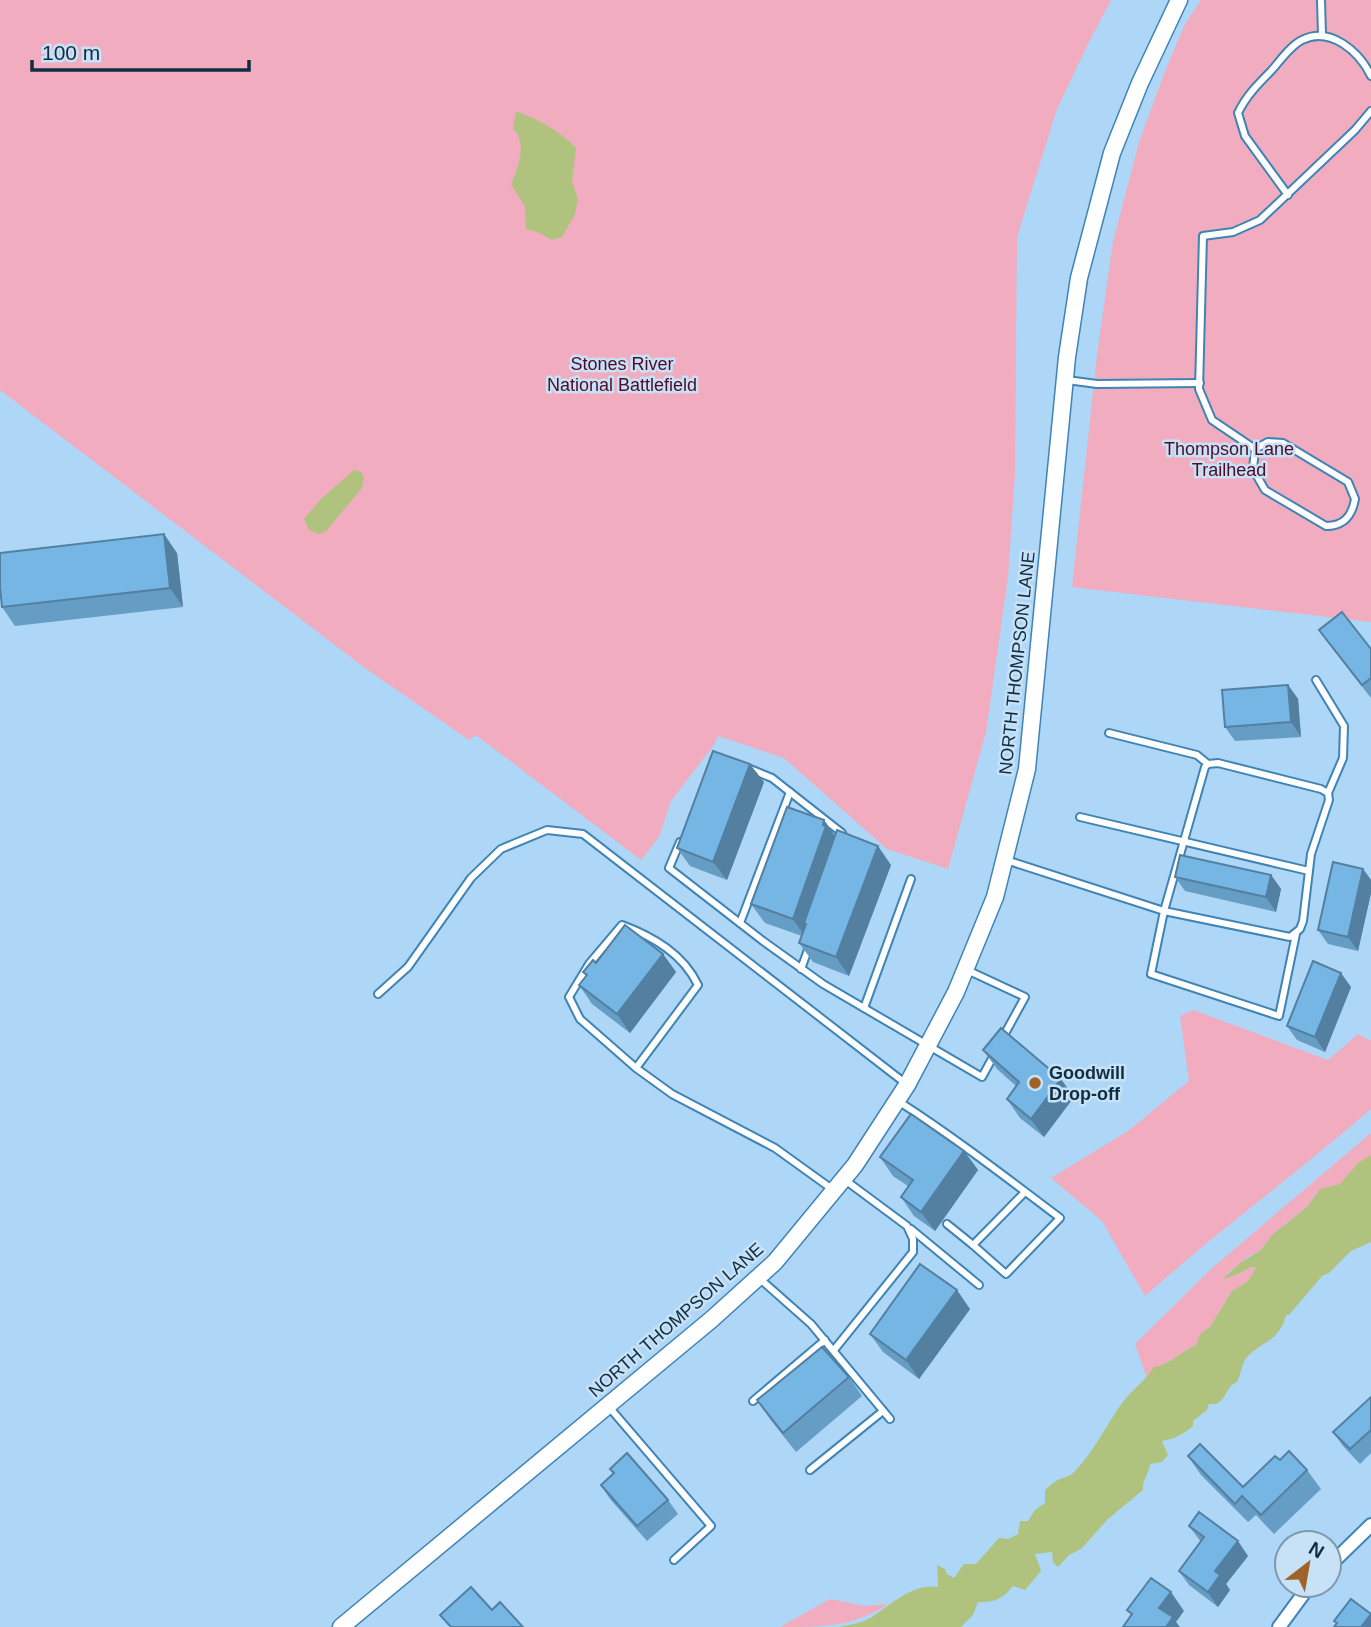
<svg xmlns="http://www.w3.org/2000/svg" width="1371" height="1627" font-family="Arial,sans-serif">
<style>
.green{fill:#f1adbf}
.water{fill:#afc37e}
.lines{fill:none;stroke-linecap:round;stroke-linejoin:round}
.service-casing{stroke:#3e84b5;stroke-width:10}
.minor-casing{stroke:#3e84b5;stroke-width:16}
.secondary-casing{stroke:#3e84b5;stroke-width:19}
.service{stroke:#fff;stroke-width:6}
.minor{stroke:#fff;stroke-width:12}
.secondary{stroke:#fff;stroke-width:16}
.wall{fill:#659dc4}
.shaded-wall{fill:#537fa0}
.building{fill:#76b6e4;stroke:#537fa0;stroke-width:2}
.poi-dot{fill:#a06327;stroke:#c7e2f7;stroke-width:2.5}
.labels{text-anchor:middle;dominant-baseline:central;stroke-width:5;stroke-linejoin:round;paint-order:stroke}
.park-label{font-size:18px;fill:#4e0b27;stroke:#c7e2f7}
.street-label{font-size:18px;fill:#102d41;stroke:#c7e2f7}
.poi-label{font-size:18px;font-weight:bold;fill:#102d41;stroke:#c7e2f7;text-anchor:start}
</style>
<rect width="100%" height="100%" fill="#aed6f6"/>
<g class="green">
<polygon points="0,0 1111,0 1087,46 1057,109 1017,237 1015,474 1008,577 986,732 948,869 887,849 784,758 718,736 713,746 671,801 659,837 641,860 476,735 469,740 365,668 0,390"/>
<polygon points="1201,0 1371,0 1371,622 1072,587 1097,355 1113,242 1139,142 1164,74 1184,26"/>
<path d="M1193,1010L1328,1060L1358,1034L1371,1041V1109C1297,1173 1218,1231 1145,1296L1102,1221L1051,1178L1128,1131L1189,1081L1180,1016Z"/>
<path d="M1371,1133V1155L1358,1163L1340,1184L1320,1189L1307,1207L1272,1235L1261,1250L1249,1256L1227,1274L1236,1275L1251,1267L1256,1268L1248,1281L1232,1291L1210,1327L1201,1333L1196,1345C1180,1352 1171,1364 1154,1367L1147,1378L1135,1344L1211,1269Z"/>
<path d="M830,1599L865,1606L889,1604C851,1627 826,1627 780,1627Z"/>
</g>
<g class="water">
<path d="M516,111C539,120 559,130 576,148L572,182L578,199L575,214L562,237L552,240L537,232L526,229L525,207L511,184C518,168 528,143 513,129Z"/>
<polygon points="354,470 361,472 364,478 362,488 326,531 319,534 309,530 304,519 321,499"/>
<path d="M1371,1155V1242L1351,1251L1329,1273L1322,1276L1289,1315H1286C1280,1340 1265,1340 1249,1355C1241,1362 1242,1372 1238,1380C1237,1383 1232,1384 1230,1387C1224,1395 1226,1397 1217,1404H1209L1207,1410L1193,1421V1426C1184,1434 1174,1439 1162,1441L1168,1455L1162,1462L1150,1464C1149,1474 1142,1480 1143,1490L1108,1519L1081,1549L1069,1555L1058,1567L1053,1562L1052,1552L1035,1554L1041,1571L1025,1590L1013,1586C1003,1599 993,1603 978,1602L973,1615L961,1627H839C851,1624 861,1624 872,1617C892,1604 913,1583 938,1587L937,1565L945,1569L947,1574L954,1578L964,1564H976L999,1538L1009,1539L1018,1534L1020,1521H1028L1035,1510L1045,1503V1490C1049,1487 1053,1482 1058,1480C1063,1477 1067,1478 1072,1474C1093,1454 1105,1427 1122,1403C1132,1390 1145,1381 1154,1367C1171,1364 1180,1352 1196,1345L1201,1333L1210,1327L1232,1291L1248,1281L1256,1268L1251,1267L1236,1275L1223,1279L1240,1263L1261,1250L1272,1235L1307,1207L1320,1189L1340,1184L1358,1163Z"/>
</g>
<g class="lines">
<g class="service-casing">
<g id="service">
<polyline points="1321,0 1322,35"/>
<path d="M1288,195L1245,136L1238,113C1246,96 1258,84 1271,71C1280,61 1290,46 1302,40C1330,26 1359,51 1371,76"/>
<polyline points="1067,380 1097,384 1200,383"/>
<path d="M1255,449L1268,442L1283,443L1348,482L1355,499C1352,516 1344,526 1326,526L1265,490L1253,469L1255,449L1212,420L1199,389L1203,236L1233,232L1260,220L1355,130L1371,111"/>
<polyline points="1316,680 1344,726 1343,758 1328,793"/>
<polyline points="1109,733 1197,755 1208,764"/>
<polyline points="750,769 772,778 842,833 844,838"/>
<polyline points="1080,817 1309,871"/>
<polyline points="680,842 669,868 763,941 823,984 982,1077 994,1055"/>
<polyline points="1006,860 1164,911 1290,937 1300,929 1303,921 1311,854 1329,800 1328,793 1321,789 1218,763 1208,764 1205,767 1164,911 1151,974 1279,1016 1296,934"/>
<polyline points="740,923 790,792"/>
<polyline points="801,969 809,947"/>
<polyline points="967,970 1025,997 1002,1039"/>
<polyline points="378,994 408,967 471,878 501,849 547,830 583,834 905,1083"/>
<polyline points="864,1008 911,879"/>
<path d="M636,1068L698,985C683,954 654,937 622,925L589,964L569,997L580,1019L636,1068L672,1094L775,1148L832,1189"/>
<path d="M898,1101C954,1137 1007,1178 1060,1218L1006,1274L973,1245L1025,1192"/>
<polyline points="947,1224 973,1245"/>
<polyline points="911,1229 979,1285"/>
<polyline points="759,1278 811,1324 890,1419"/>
<polyline points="834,1350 913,1252 913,1239 907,1226 845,1180"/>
<polyline points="753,1401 825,1340"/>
<polyline points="609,1407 711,1526 674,1560"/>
<polyline points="810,1470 883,1411"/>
</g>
</g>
<g class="minor-casing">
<g id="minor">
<polyline points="1329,1566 1371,1525"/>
<polyline points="1279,1627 1310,1585"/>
</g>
</g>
<g class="secondary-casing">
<polyline id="secondary" points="341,1627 712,1319 775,1262 855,1165 907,1085 956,992 995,897 1027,769 1067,357 1079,278 1112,153 1140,83 1179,0"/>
</g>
<use href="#service" class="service"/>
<use href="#minor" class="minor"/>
<use href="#secondary" class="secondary"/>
</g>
<g class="wall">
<polygon points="177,553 183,607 15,626 2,607"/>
<polygon points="1319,630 1371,649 1371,698 1329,644"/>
<polygon points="1288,685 1298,699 1301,737 1235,741 1225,727"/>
<polygon points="764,782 727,880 690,866 677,848"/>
<polygon points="824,820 835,836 891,865 849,976 813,962 799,943 802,936 765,923 751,904"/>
<polygon points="1363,869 1371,880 1371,893 1358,951 1328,944 1318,930"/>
<polygon points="1271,875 1281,889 1276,912 1185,891 1175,877"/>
<polygon points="663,954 676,972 630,1033 592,1004 579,985 586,976 583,972 596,963"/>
<polygon points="1351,987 1325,1052 1297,1040 1287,1026"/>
<polygon points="983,1050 1074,1097 1044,1137 1020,1118 1007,1099 1016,1086 997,1069"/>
<polygon points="964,1151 978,1170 935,1231 914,1216 901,1197 908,1186 893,1176 880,1157"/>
<polygon points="970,1309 919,1379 883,1352 870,1334"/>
<polygon points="849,1377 862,1396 796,1452 770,1419 757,1400"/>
<polygon points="1371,1397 1371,1453 1360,1464 1343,1446 1333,1432"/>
<polygon points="1188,1456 1243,1487 1280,1460 1307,1470 1321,1489 1274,1534 1256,1515 1248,1522 1201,1475"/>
<polygon points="610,1469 668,1500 678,1514 647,1541 610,1499 601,1485 613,1474"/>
<polygon points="1189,1526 1248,1556 1226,1584 1230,1590 1218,1607 1189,1585 1179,1571 1201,1542"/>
</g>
<g class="shaded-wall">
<polygon points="164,534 177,553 183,607 170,588"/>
<polygon points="1288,685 1298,699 1301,737 1291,722"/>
<polygon points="750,764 764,782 727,880 713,862"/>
<polygon points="824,820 837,839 806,924 804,923 809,931 806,938 793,919"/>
<polygon points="878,846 891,865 849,976 836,957"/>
<polygon points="1363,869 1371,880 1371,893 1358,951 1348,937"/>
<polygon points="1271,875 1281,889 1276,912 1266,897"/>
<polygon points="663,954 676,972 630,1033 617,1014"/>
<polygon points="1341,973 1351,987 1325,1052 1315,1037"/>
<polygon points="1061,1079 1074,1097 1044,1137 1031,1119"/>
<polygon points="964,1151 978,1170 935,1231 921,1212"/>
<polygon points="957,1290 970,1309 919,1379 906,1360"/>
<polygon points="1238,1541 1248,1556 1226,1584 1230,1590 1218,1607 1208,1592 1215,1571"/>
<polygon points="1171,1592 1184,1611 1176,1622 1180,1627 1166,1627 1159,1608"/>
<polygon points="1371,1614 1371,1627 1361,1627"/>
</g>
<g class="building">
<polygon points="164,534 170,588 2,607 0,587 0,553"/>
<polygon points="1342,612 1371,649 1371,678 1362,685 1319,630"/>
<polygon points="1288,685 1291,722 1225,727 1222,690"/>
<polygon points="713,751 750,764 713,862 677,848"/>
<polygon points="787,807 824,820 823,825 826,826 793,919 751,904"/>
<polygon points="837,830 878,846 836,957 799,943 806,924 804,923"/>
<polygon points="1180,855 1271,875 1266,897 1175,877"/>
<polygon points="1333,862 1363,869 1348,937 1318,930"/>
<polygon points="625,925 663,954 617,1014 579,985 587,975 583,972 593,960 596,963"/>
<polygon points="1313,961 1341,973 1315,1037 1287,1026"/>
<polygon points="1001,1028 1061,1079 1031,1119 1007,1099 1019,1082 983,1050"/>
<polygon points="911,1114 964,1151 921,1212 901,1197 913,1180 880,1157"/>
<polygon points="920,1264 957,1290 906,1360 870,1334"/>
<polygon points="822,1347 849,1377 783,1433 757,1400"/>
<polygon points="1371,1397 1371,1430 1350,1449 1333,1432"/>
<polygon points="1200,1444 1243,1487 1275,1456 1280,1460 1289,1451 1307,1470 1261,1515 1242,1496 1235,1504 1188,1456"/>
<polygon points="627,1453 668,1500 637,1526 601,1485 614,1473 610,1469"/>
<polygon points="1199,1512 1238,1541 1215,1571 1220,1575 1208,1592 1179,1571 1204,1537 1189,1526"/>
<polygon points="1151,1578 1171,1592 1159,1608 1173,1617 1166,1627 1123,1627 1132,1614 1127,1610"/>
<polygon points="471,1587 492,1610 500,1602 523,1627 451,1627 440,1615"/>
<polygon points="1351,1599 1371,1614 1361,1627 1334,1627 1337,1623 1334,1621"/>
</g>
<circle class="poi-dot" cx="1035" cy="1083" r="7"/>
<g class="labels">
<g class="park-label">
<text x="622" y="364">Stones River<tspan x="622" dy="21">National Battlefield</tspan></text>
<text x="1229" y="449">Thompson Lane<tspan x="1229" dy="21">Trailhead</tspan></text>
</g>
<g class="street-label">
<text transform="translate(1017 663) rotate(-84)">NORTH THOMPSON LANE</text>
<text transform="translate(676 1320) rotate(-41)">NORTH THOMPSON LANE</text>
</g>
<g class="poi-label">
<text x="1049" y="1073">Goodwill<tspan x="1049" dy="21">Drop-off</tspan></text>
</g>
</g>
<g transform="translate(1308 1564) rotate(31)"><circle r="33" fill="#c7e2f7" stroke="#7e9aae" stroke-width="2"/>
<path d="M0-5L12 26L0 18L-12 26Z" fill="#a06327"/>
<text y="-10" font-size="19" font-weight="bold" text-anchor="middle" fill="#102d41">N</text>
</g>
<path d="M32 60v10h217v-10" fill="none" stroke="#102d41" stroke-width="3.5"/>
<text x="42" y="60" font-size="21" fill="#102d41" stroke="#c7e2f7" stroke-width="5" paint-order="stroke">100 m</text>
</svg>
